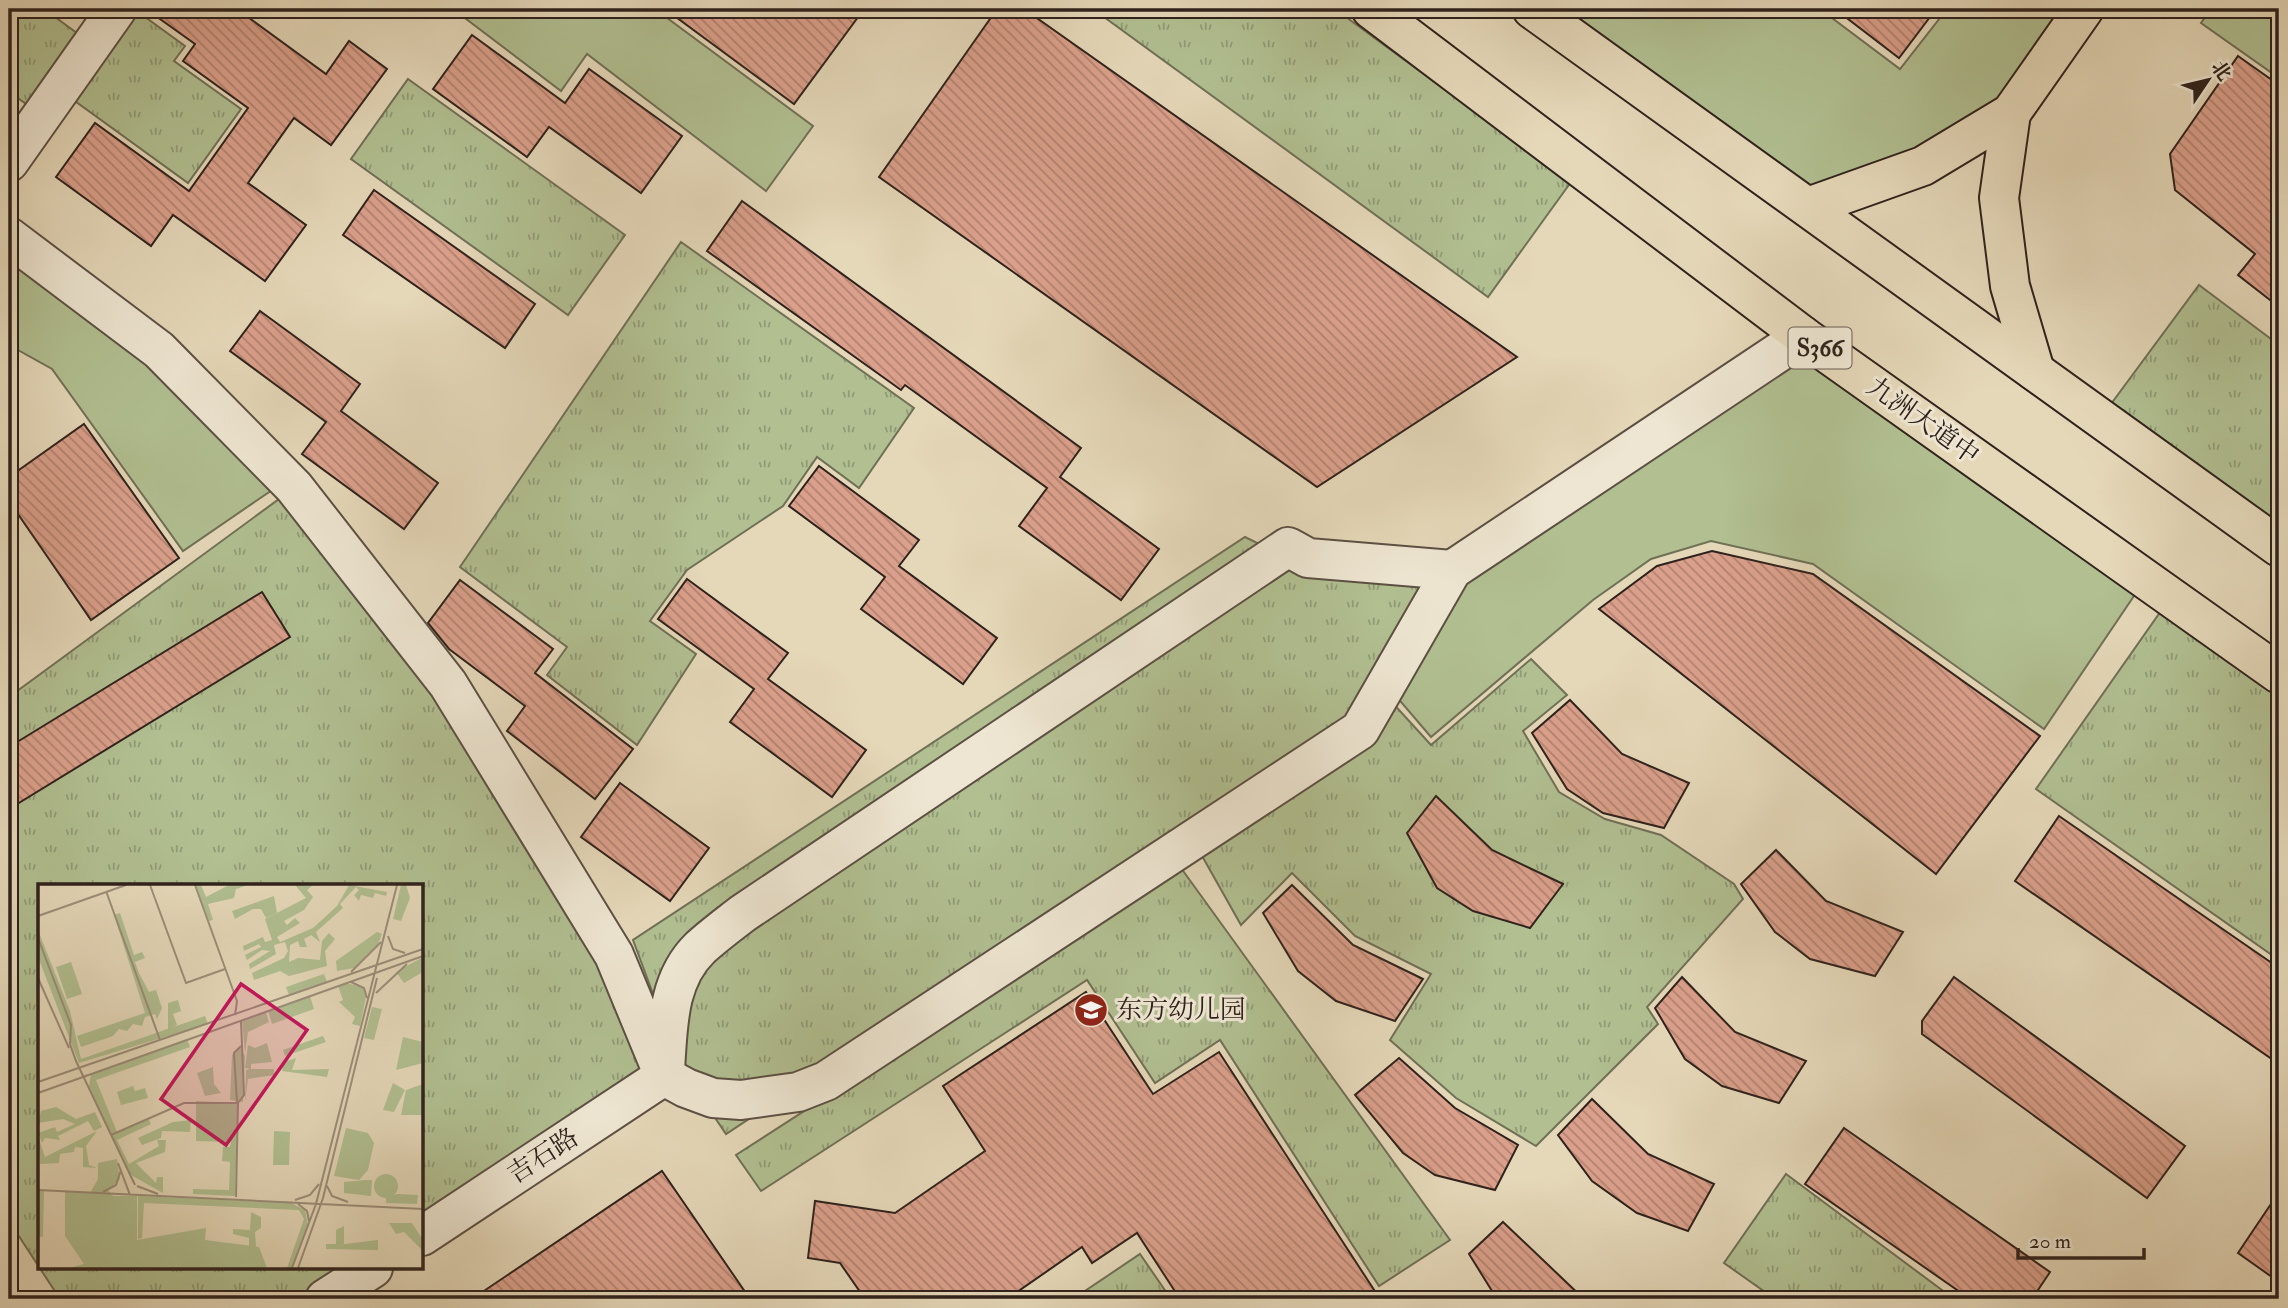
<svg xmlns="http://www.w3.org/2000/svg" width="2288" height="1308" font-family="'IM FELL Double Pica','Noto Serif SC',serif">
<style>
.grass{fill:url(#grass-tufts);stroke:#707057;stroke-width:2}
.park{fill:#b1bf91;stroke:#707057;stroke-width:2}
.building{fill:url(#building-back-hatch);stroke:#2f221d;stroke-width:2}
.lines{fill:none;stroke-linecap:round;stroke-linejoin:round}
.minor-casing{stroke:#5c5044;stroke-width:42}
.major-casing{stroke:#2f221d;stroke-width:42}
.minor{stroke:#eee6d2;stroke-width:38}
.major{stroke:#e5d8b9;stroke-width:38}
.labels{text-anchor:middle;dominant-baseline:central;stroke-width:6;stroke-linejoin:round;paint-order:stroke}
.shield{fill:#eee6d2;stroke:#685d53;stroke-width:2}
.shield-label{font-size:24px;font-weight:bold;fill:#2f221d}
.street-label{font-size:26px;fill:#2f221d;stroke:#eee6d2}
.poi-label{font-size:26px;fill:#2f221d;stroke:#eee6d2;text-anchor:start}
.inset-road{fill:none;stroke:#9c8f7b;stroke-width:2}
.view{fill:#c2185b;fill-opacity:0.15;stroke:#c2185b;stroke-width:3.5}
.inset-edge{fill:none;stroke:#2f221d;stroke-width:3.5}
</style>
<defs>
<pattern id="grass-tufts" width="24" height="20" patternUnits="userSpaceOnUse" patternTransform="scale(1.75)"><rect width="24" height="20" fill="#b1bf91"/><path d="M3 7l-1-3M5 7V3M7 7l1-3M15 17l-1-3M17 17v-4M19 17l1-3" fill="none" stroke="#909b76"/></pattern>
<pattern id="building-back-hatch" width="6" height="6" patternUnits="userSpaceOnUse" patternTransform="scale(1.75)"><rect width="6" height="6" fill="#dba08b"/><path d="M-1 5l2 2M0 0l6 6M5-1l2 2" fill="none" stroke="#b28271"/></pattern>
</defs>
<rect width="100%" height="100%" fill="#e5d8b9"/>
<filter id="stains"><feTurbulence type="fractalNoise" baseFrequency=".00286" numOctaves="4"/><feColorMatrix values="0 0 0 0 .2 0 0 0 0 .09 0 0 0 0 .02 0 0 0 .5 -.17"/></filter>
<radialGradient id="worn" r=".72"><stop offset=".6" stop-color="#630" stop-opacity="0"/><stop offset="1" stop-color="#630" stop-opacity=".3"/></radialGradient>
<g class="grass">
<polygon points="9,9 44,9 85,39 35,110 9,92"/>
<polygon points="134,9 185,46 174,61 241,109 188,183 68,96"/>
<polygon points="1093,9 1335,9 1571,182 1488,297"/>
<polygon points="408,79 625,235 568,315 351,159"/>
<polygon points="681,242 914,408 859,488 817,457 783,506 687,570 650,621 696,654 637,745 547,675 567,647 460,567"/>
<polygon points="2199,285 2279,345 2279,529 2111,404"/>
<polygon points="294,488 447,685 664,1075 422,1235 422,886 40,886 40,1268 372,1268 324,1299 60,1299 9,1221 9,697"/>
<polygon points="1245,537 1306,567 1431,583 1349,723 726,1134 679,1064 633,940"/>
<polygon points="2161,611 2279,694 2279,960 2036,789"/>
<polygon points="1531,659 1567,695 1523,731 1559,792 1605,819 1661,835 1734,884 1743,899 1647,1007 1658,1024 1536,1146 1456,1098 1390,1040 1431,974 1355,936 1292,873 1241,925 1197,847 1390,700 1431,745"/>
<polygon points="1181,868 1450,1240 1379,1286 1220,1040 1155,1083 1087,980 761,1191 736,1155"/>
<polygon points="1786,1174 1954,1299 1775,1299 1724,1263"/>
<polygon points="1140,1254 1171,1299 1073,1299"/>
</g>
<g class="park">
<polygon points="453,9 655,9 813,126 766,191 587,54 561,91"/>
<polygon points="1555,9 1820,9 1900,69 1947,9 2071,9 2003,103 1915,155 1802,192"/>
<polygon points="2211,9 2279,9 2279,78 2201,23"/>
<polygon points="9,249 151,361 275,488 183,551 52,369 9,345"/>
<polygon points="1804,355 2138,590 2044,729 1813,564 1711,541 1651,559 1593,600 1431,737 1395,695 1459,579"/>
</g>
<g class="building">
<polygon points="146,9 237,9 326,74 349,41 387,69 331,145 294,118 248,183 306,225 265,281 173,215 151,246 56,177 95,123 189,191 248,108 183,61 195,44"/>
<polygon points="665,9 864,9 794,104"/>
<polygon points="997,9 1024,9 1517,357 1317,487 879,177"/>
<polygon points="1835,9 1936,9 1899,58"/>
<polygon points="472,35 565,103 589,69 682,136 641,193 549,127 527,157 433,89"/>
<polygon points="2238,56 2279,85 2279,307 2238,275 2255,254 2175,190 2170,154"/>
<polygon points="374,190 535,304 505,348 343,235"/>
<polygon points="742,201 1081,448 1060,477 1159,549 1121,600 1019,526 1047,488 905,385 901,390 707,251"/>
<polygon points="260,311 360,384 341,411 438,483 404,529 302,454 326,422 230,351"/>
<polygon points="84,424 179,558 91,620 9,501 9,477"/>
<polygon points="819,466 919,540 899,566 997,638 963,684 861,609 885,577 789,506"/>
<polygon points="1712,551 1813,574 2040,736 1936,874 1599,609 1657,566"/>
<polygon points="687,579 788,653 768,679 866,750 832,797 730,722 754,689 658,619"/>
<polygon points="460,580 553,649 535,673 633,749 595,799 507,731 525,706 449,649 428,623"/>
<polygon points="262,592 290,637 9,809 9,747"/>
<polygon points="1570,700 1622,754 1689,783 1664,828 1603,813 1567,789 1532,733"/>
<polygon points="620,783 709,848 670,901 581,837"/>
<polygon points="1436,796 1492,850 1563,884 1530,928 1473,911 1437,888 1407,833"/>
<polygon points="2059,816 2279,968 2279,1064 2015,881"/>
<polygon points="1776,850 1826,901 1903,932 1875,976 1810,959 1775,932 1741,884"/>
<polygon points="1292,885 1353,945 1423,979 1395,1021 1336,1001 1298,971 1263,913"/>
<polygon points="1682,977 1735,1032 1806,1061 1779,1103 1722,1086 1685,1059 1655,1008"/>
<polygon points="1954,977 2185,1146 2147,1198 1922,1034 1922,1021"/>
<polygon points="1086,992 1153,1094 1219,1052 1380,1299 1180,1299 1137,1233 1092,1263 1082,1247 1007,1299 865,1299 840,1263 808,1258 815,1201 895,1213 985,1151 943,1086"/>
<polygon points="1399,1058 1455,1108 1518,1145 1495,1190 1435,1175 1403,1153 1355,1095"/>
<polygon points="1592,1099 1648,1154 1714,1184 1688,1231 1637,1213 1592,1181 1558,1135"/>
<polygon points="1844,1128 2050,1272 2032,1299 1970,1299 1805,1184"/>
<polygon points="662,1171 750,1299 472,1299"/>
<polygon points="2279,1192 2279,1282 2238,1253"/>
<polygon points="1503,1222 1584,1299 1497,1299 1469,1254"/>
</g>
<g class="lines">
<g class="minor-casing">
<g id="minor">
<polyline points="9,162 117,9"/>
<polyline points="9,237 159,350 294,487 448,684 614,955 664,1076 686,1088 713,1098 741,1100 798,1092 826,1081 1360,730 1452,570 1803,336"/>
<path d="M665,1070C668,1027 667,980 700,948C713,936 728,925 742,914L1288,547L1308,558L1452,570"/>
<polyline points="422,1236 664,1076"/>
<polyline points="325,1299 373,1268"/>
</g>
</g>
<g class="major-casing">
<g id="major">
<polyline points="1371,9 1803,336 2279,674"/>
<polyline points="1532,9 2279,547"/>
<polyline points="2011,113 1999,198 2010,286 2035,371"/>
<polyline points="1808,207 1923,166 2011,113 2084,9"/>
</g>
</g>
<use href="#minor" class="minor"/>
<use href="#major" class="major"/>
</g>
<defs>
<g id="school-disc" transform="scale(1.75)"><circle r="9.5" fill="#8f2418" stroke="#eee6d2"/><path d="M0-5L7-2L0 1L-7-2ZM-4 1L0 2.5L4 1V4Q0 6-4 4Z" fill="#fff"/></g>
</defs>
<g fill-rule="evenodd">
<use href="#school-disc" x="1091" y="1010"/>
</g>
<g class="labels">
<rect class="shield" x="1788.5" y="327.5" width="63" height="41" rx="5"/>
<g class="shield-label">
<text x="1820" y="348">S366</text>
</g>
<g class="street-label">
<text transform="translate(1923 421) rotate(35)">九洲大道中</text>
<text transform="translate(543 1156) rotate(-33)">吉石路</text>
</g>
<g class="poi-label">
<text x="1116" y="1010">东方幼儿园</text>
</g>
</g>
<g transform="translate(38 884)">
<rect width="385" height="385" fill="#e5d8b9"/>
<path d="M157,1H163L168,13L191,1H210L198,5L196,14L170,20L175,36L171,37ZM257,1H275L269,6L275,13L266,26L246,37L249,41L257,34L262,39L239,53L242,58L275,44L299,22L311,1L349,8L348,12L337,9L335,14L323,11L321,17L316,11L321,6L318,3L302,20L305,24L278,48L282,58L273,51L266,55L269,63H262L260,57L252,61L251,78L260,74L282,76L284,57L291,49L297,55L287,67L289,82L251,92L242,87L216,96L214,89L246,74L250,67L247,58L236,61L238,70L212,85L211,80L232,67L224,66L209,76L207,71L223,63L221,60L206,67L205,62L225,53L227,58L234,56L227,35L268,14ZM363,1H368L372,14L363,37L355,35ZM82,29L96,71L104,68L107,74L97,78L101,89L111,108L118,106L124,124L119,135L117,130L107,133L104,142L95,140L89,147L81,145L75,152L43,163L39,152L107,129L76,31ZM0,46L32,127L43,175L167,132L170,140L41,179L0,73ZM385,73V88L366,99L358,88ZM286,90L289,98L251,111L248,103ZM272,112L276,125L234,140L230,127ZM334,123L344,125L336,156L326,154ZM285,152L288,158L247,172L245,166ZM149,155L152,163L58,196L79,248L72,251L51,202L53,190ZM229,159L234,178L213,180V185H236V191L210,195L207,218L208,186L212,185L207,184L210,161L217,164ZM202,163L207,172L205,218L192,216L194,171ZM258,174L254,186L291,185L289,193L244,187L246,178ZM175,183L176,200L183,209L167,212L159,189ZM355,199L367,206L356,228L345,226ZM95,202L97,207L107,204L110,214L83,221L79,208ZM158,217L200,219L197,312L155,310V305L191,306L192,278L184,277L185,263H192L193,258L158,257ZM18,223L38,235L57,228L64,243L56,247L50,237L20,252L22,256L7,254L4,259L0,249L17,243L19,248L37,240L25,235L0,239L3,227ZM110,234L113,240L79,256L91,280L121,262L119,256H128L127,268L98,279L118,299L119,293H125V309L91,290L73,252ZM153,236L152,248L124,247L123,254L104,261L100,254L135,238ZM59,247L48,262L51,281L59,284L45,283V264L37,263L36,268L22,270L21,279L2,280L0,252L7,273ZM0,306H6L5,353H0ZM359,310L380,311L379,320L348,319V313ZM100,312L253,319L267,326L270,341L254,384H249L266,335L261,326L106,319L104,354L100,355ZM213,328L223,333V344L217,348L218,363L211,362V354L195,350V345L212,346ZM351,339H374L385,356V367L366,348L358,350ZM306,342V360L299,361L340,356V366L288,365V360H298V346Z" fill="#b1bf91"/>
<path d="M365,153L385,158V179L358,186ZM385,200V231H363L368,206ZM79,275L82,295L70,306L75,312H99V356L168,344L167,356L221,363L229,384H31L46,380L27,352V307L52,309L60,295V279Z" fill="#b1bf91"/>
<path d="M236,12L239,29L228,34L223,25H215L197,35L194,27ZM339,48L344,50L340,60L316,84L299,87L298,77ZM33,78L44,110L29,115L18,83ZM307,99L325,103L328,113L322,142L314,140L317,133L301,118L305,116L300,102ZM140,116L143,127L135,130L139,141L130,146V119ZM228,128L231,138L210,148L207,169L204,136ZM308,244L330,249L336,259L330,286L321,296L296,292ZM236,247L252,248L251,281H235ZM336 302a12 12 0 1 1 24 0a12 12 0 1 1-24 0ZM328,296H334L333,312L306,309V298Z" fill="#b1bf91"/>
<path class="inset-road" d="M112,1L148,99L187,85M157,1L199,117L197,131M68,7L122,156M0,32L88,1M350,52L355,65L367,69M0,54L33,141L32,160L38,177L97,301M313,88L343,58M0,94L31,164M313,98L326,104L329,114M338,109L369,80M0,198L385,65M0,209L385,72M199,218L196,169L203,162M200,219L206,211L203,137M73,251L146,219H200M80,279L92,311M99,302L120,310M289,302L294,312L310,318M0,306L385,325M65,308L78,301L83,286M198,313L200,219M257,316L272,311L281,300M260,320L269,327L271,337M254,384L278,320L359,1M260,384L285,314L339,94"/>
<path class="view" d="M203,100L269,146L188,261L123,215Z"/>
<rect width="385" height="385" class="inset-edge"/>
</g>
<rect width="2288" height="1308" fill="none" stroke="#e5d8b9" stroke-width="35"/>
<rect x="10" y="10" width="2267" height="1287" fill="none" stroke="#2f221d" stroke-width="3.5"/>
<rect x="18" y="18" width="2253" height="1273" fill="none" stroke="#2f221d" stroke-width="2"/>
<g transform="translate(2208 80) rotate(55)" stroke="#eee6d2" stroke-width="5" paint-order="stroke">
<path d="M0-5L12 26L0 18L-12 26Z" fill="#2f221d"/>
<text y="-10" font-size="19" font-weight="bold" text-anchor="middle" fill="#2f221d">北</text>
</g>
<path d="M2018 1248v10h126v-10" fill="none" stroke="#2f221d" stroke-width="3.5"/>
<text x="2029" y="1248" font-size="21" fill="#2f221d" stroke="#eee6d2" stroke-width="5" paint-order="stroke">20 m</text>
<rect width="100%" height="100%" filter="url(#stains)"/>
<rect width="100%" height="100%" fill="url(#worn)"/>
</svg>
